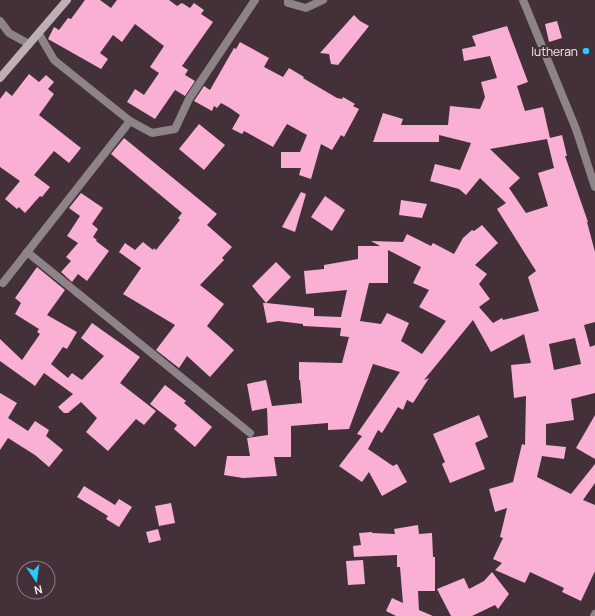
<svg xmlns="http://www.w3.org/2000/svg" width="595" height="616" font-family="Manrope,sans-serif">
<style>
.building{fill:#f9b0d4;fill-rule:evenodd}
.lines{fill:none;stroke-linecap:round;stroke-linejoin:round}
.street{stroke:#8d8388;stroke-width:8}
.secondary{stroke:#beaeb5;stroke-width:8}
.poi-dot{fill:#29c8ff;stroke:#433039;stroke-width:1.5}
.labels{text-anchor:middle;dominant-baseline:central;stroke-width:4;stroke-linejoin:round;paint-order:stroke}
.poi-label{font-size:12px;fill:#fceff5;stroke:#433039;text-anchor:end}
</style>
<rect width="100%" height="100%" fill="#433039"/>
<g class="building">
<polygon points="85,0 100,0 111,8 117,0 169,0 177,6 182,3 190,8 194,3 204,10 201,14 213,22 182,66 188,70 185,75 195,81 185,96 175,90 155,119 127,102 135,89 144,95 159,73 150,67 164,46 135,24 122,42 113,35 100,53 108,59 101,69 48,39 54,27 59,30 68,18 71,19"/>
<polygon points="354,15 360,21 369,26 338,65 331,64 329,54 320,53"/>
<polygon points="557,21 562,38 549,42 545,24"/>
<path d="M507,26L528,82L517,86L525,111L543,107L550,138L562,135L567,156H565L588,222H587L595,252V322L584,325L590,347L595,345V393L571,399L574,420L546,424V445L566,447L564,459L542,456L537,477L571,494L595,464V483L583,500L595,505V571L581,601L562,592L564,588L530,572L525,583L495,570L502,563L493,559L503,538L500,537L507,508L495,512L489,489L513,482L522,444L525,445L526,396L514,398L511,365L531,363L524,334L491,352L473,320L424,380L429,378L413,403L407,400L403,410L398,407L382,433L378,430L368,449L393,466L397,464L407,482L382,496L369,472L362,482L339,466L362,436L357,434L400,372L373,364L349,429L328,430V423L291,426V457H274L277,476L243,478L224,475L227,456H250L247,438L268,435L267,408L252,411L247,384L266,380L272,406L302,403L300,380H299V362L342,363L349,337L340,336L341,328L303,326V324L278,321L267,323L263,303H266L252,286L276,262L291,277L266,303L314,308V316L341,317L347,290L306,294L304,271L324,269V265L358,259V246H380L371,241L403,242L407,234L431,246L433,243L454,254L463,238L472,230L474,231L482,225L498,243L475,265L487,274L479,284L490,299L479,307L493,323L502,318L503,320L539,311L528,277L536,271L497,209L506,203L480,178L466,195L459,189L430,181L435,164L460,170L471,143L439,135V142H373L383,113L403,119L401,125H448L450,106L480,109L485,97L481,82L497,78L490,56L464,61L462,49L476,46L472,36ZM547,139L554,168L538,173L548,206L526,213L509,188L520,178L490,149ZM388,250L421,267L413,283L429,290L419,307L446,321L422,354L401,341L409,323L387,313L381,324L360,321L369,283H388ZM575,338L581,364L554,370L549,344Z"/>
<polygon points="240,42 269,58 264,67 283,77 289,68 304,77 303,78 337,98 342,99 343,97 355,104 353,106 359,109 344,137 341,135 332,150 321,144 311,179 299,175 301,168 281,168 281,152 300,152 307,135 287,124 273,147 244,131 242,134 232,129 240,115 230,108 221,103 217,108 214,106 212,111 194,101 204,86 210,90 234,48 236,49"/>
<polygon points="29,74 39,82 46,75 54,82 48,89 54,94 39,115 81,148 69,163 54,151 34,175 50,187 42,197 40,196 25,213 19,207 17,209 5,199 20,181 0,167 0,99 6,91 12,96"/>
<polygon points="199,124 225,145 204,170 179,149"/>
<polygon points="124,138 217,214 207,225 232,247 222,258 224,260 200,285 224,304 207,326 234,350 210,377 187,356 179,368 156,350 175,325 123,294 141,268 119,252 125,243 135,250 143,242 153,250 154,248 156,250 180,220 178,218 182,213 111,154"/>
<polygon points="301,192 306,194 295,232 282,227"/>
<polygon points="81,193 103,208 92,224 98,229 93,237 97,240 96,241 109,251 87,281 78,274 72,282 61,272 71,261 66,257 78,243 67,236 80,216 69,208"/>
<polygon points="325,196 345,210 332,231 311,217"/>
<polygon points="401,200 427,204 422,218 399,215"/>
<polygon points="37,267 65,290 47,315 77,332 67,349 63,347 51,364 68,378 72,373 82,380 104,356 81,338 92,323 140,357 120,383 156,411 144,425 136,419 108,451 86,432 97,418 81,402 68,413 64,413 58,407 73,394 44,373 35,386 0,361 0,339 22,360 40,334 37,332 39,329 15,314 21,303 15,298"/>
<polygon points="165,385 186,401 184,403 212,427 195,447 174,429 177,425 150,404"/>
<polygon points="0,393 17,403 8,418 28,431 35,421 49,430 46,436 63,450 49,467 35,455 8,438 0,450"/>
<polygon points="479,415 488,437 475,443 485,469 450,483 442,464 445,462 433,434"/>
<polygon points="595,415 595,459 576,448"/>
<polygon points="84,486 115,505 119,499 132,507 119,527 106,519 108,516 77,497"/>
<polygon points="171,503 175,523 159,526 155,506"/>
<polygon points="418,525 419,534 432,533 433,557 435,557 435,591 418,591 419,610 433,616 396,616 386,611 392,598 403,603 400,567 397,567 397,555 354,557 353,546 361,545 359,533 372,532 372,533 395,534 394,529"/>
<polygon points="158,529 161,540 149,543 146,532"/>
<polygon points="363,560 365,584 348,585 346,561"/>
<polygon points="492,572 509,594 498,609 495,605 472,616 451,616 437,589 464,578 469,589 484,581"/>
</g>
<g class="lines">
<g class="street">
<polyline points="288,0 288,3 306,8 323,0"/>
<polyline points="523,0 576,129 595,187"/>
<polyline points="0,21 9,33 29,44"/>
<polyline points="39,34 54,60 130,121 152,133 175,129 189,99 255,0"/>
<polyline points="27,252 250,433"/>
<polyline points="3,283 130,121"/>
<polyline points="594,616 595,614"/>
</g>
<polyline class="secondary" points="0,78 67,0"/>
</g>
<circle class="poi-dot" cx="586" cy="51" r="4"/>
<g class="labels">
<g class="poi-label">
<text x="578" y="51">lutheran</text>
</g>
</g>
<g transform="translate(36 580) rotate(167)"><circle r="19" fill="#433039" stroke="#8d7c84"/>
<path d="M0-3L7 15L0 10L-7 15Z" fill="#29c8ff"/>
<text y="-6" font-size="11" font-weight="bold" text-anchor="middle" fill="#fceff5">N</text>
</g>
</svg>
